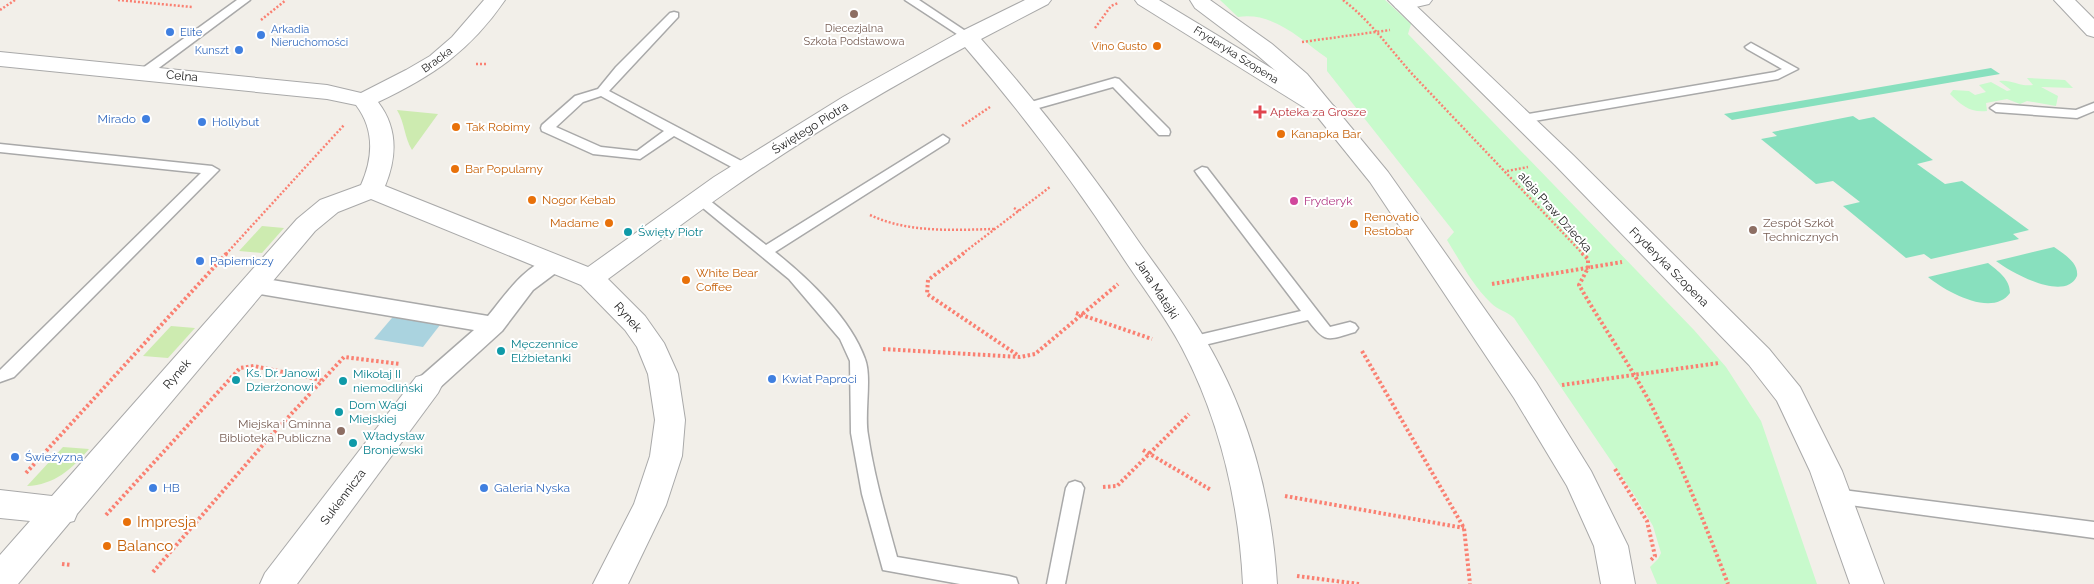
<svg xmlns="http://www.w3.org/2000/svg" width="2094" height="584" font-family="Raleway,sans-serif">
<style>
.grass{fill:#cdebb0}
.park{fill:#c8facc}
.pitch{fill:#88e0be}
.water{fill:#aad3df}
.lines{fill:none;stroke-linecap:round;stroke-linejoin:round}
.service-casing{stroke:#a9a9a9;stroke-width:3}
.pedestrian-casing{stroke:#a9a9a9;stroke-width:3}
.minor-casing{stroke:#a9a9a9;stroke-width:2}
.tertiary-casing{stroke:#a9a9a9;stroke-width:2}
.path-far1{stroke:#fa8072;stroke-width:2.5;stroke-dasharray:2 2;stroke-linecap:butt}
.path{stroke:#fa8072;stroke-width:4;stroke-dasharray:2.5 2.5;stroke-linecap:butt}
.service{fill:#fff;fill-rule:evenodd}
.pedestrian{fill:#fff;fill-rule:evenodd}
.minor{fill:#fff;fill-rule:evenodd}
.tertiary{fill:#fff;fill-rule:evenodd}
.education-dot{fill:#8d6e63;stroke:#fff;stroke-width:2}
.shop-dot{fill:#3f7fe0;stroke:#fff;stroke-width:2}
.food-dot{fill:#e8710a;stroke:#fff;stroke-width:2}
.health-dot{fill:#e0444e;stroke:#fff;stroke-width:2}
.hotel-dot{fill:#d1479c;stroke:#fff;stroke-width:2}
.culture-dot{fill:#0f9aa8;stroke:#fff;stroke-width:2}
.labels{text-anchor:middle;dominant-baseline:central;stroke-width:4;stroke-linejoin:round;paint-order:stroke}
.far-education-label{font-size:11px;fill:#785e54;stroke:#fff}
.far-shop-label{font-size:11px;fill:#366cbe;stroke:#fff;text-anchor:start}
.far-food-label{font-size:11px;fill:#c56008;stroke:#fff;text-anchor:end}
.far-street-label{font-size:11px;fill:#222;stroke:#fff}
.street-label{font-size:12px;fill:#222;stroke:#fff}
.health-label{font-size:12px;fill:#be3a42;stroke:#fff;text-anchor:start}
.shop-label{font-size:12px;fill:#366cbe;stroke:#fff;text-anchor:start}
.food-label{font-size:12px;fill:#c56008;stroke:#fff;text-anchor:start}
.hotel-label{font-size:12px;fill:#b23c85;stroke:#fff;text-anchor:start}
.education-label{font-size:12px;fill:#785e54;stroke:#fff;text-anchor:start}
.culture-label{font-size:12px;fill:#0d838f;stroke:#fff;text-anchor:start}
.near-food-label{font-size:15px;fill:#c56008;stroke:#fff;text-anchor:start}
</style>
<rect width="100%" height="100%" fill="#f2efe9"/>
<g class="grass">
<path d="M397,110L438,114L412,150C404,137 405,123 397,110Z"/>
<polygon points="262,226 284,228 262,253 239,251"/>
<polygon points="171,326 195,328 168,358 143,356"/>
<path d="M63,447L89,449C72,469 54,485 27,486Z"/>
</g>
<g class="park">
<path d="M1220,0H1385L1411,24L1408,34L1694,330L1726,367L1761,421L1817,584H1657L1650,567L1658,559L1661,553L1653,526L1637,499L1514,318C1507,311 1497,310 1491,303C1473,286 1460,261 1447,240L1454,232L1327,71V58C1299,38 1274,12 1238,17Z"/>
<path d="M2027,78L2065,80L2073,88L2041,87L2058,96L2056,106L2027,101L2020,104L2007,99L1986,103L1987,111C1970,113 1961,105 1950,94L1953,90L1969,91L1975,95L1986,92L1979,85L1991,82L2007,91L2011,90L1999,81C2011,79 2020,87 2033,85Z"/>
</g>
<g class="pitch">
<polygon points="1991,68 2000,74 1732,120 1724,114"/>
<polygon points="1853,116 1859,120 1874,117 1933,160 1917,164 1945,184 1962,181 2029,230 2013,234 2019,239 1931,259 1924,254 1906,258 1843,206 1860,202 1833,181 1816,184 1761,139 1777,136 1772,132"/>
<path d="M2054,247C2064,254 2079,263 2077,276C2065,303 2010,272 1996,261Z"/>
<path d="M1988,263C1998,271 2010,279 2010,293C1992,318 1945,291 1928,277Z"/>
</g>
<polygon class="water" points="403,305 450,312 423,347 374,339"/>
<g class="lines">
<g class="service-casing">
<g id="service">
<polygon points="237,0 250,0 148,76 140,76 138,73 140,70"/>
<polygon points="905,0 919,0 973,36 971,38 963,38"/>
<path d="M674,12L678,13V17L609,91L749,165L751,168L749,171H739L674,136L640,159L593,154L542,131L541,128L542,125L575,96L598,89L616,67L670,13ZM601,96L664,131L637,151L601,147L556,127L583,102Z"/>
<polygon points="1751,43 1798,69 1778,79 1522,123 1516,119 1522,115 1775,72 1782,69 1747,49 1745,47"/>
<polygon points="1115,78 1119,79 1169,129 1170,132 1169,135 1159,135 1113,87 1028,111 1022,107 1024,104"/>
<polygon points="2094,103 2094,111 2077,118 1996,112 1990,108 1996,104 2076,110"/>
<path d="M943,135L949,139L948,142L775,252C808,278 851,319 865,359C872,377 864,414 868,435C874,476 886,517 897,557L1009,576L1016,578L1018,584H960L883,570L862,494L851,433L850,361L840,339L789,279L692,199L694,196H704L766,245Z"/>
<polygon points="0,144 212,166 219,170 14,377 0,382 0,370 201,173 0,152"/>
<path d="M1202,167L1207,168L1330,327L1350,322L1355,324L1358,328L1355,332C1327,340 1326,344 1308,320L1192,348L1186,346L1184,342L1186,338L1301,311L1197,174L1195,171Z"/>
<polygon points="1075,481 1081,483 1084,488 1065,584 1047,584 1066,488 1069,483"/>
<polygon points="1835,489 2094,522 2094,538 1835,503 1829,501 1826,496 1829,491"/>
</g>
</g>
<g class="pedestrian-casing">
<path id="pedestrian" d="M553,257L561,259L564,264L561,269L533,290L502,331L436,391L427,394L418,391L415,385L418,379L474,330L254,293L246,290L243,285L246,280L254,277L488,316C506,294 525,265 553,257Z"/>
</g>
<g class="minor-casing">
<g id="minor">
<path d="M484,0H505C470,51 433,76 378,102C398,128 397,157 385,186L588,267L714,177L843,97L960,32L1025,0H1051L1048,4L981,39C1039,104 1092,173 1141,245C1163,276 1186,306 1205,339C1249,413 1272,499 1277,584H1243C1239,503 1220,420 1182,348C1164,314 1140,284 1120,253C1073,181 1021,112 965,47C885,90 806,137 731,189C689,218 649,249 608,279L645,316L664,343L678,374L685,420L682,456L666,505L628,584H593L634,504L650,456L655,420L648,374L637,347L625,330L581,285L371,199L338,212L315,231L77,514L74,521L70,522L18,584H0V555L30,521L0,518V490L52,496L297,219L320,200L361,185C373,158 375,130 356,105L327,99L0,66V52L327,85L361,93L406,70L430,56L452,37Z"/>
<polygon points="1135,0 1159,0 1334,106 1338,111 1334,116 1326,118 1318,116 1138,4"/>
<polygon points="1396,0 1432,0 1429,4 1403,10 1396,8 1393,4"/>
<polygon points="2054,0 2075,0 2094,19 2094,37 2087,35"/>
<polygon points="427,374 438,377 442,385 438,393 297,584 260,584 265,573 416,377"/>
</g>
</g>
<g class="tertiary-casing">
<g id="tertiary">
<polygon points="1190,0 1210,0 1272,44 1307,74 1388,172 1536,382 1591,471 1628,546 1635,584 1601,584 1594,546 1567,486 1514,398 1370,182 1291,84 1256,54 1195,8"/>
<polygon points="1388,0 1410,0 1573,155 1769,349 1800,387 1842,471 1884,584 1850,584 1810,471 1777,401 1749,365 1555,165"/>
</g>
</g>
<g class="path-far1">
<polyline points="118,0 192,7"/>
<path d="M1343,0C1372,22 1391,51 1415,77C1471,136 1527,195 1583,254"/>
<polyline points="0,10 15,0"/>
<polyline points="261,20 286,0"/>
<polyline points="1095,28 1111,6 1118,3"/>
<polyline points="1302,42 1390,30"/>
<polyline points="218,54 228,45"/>
<polyline points="476,64 487,64"/>
<polyline points="962,126 990,107"/>
<polyline points="1507,171 1528,167"/>
<polyline points="1014,208 1019,211"/>
<path d="M870,215C908,233 953,230 994,229"/>
<polyline points="226,254 344,125"/>
<polyline points="962,254 1050,187"/>
</g>
<g class="path">
<polyline points="964,253 928,280 927,294 1019,356"/>
<path d="M1582,253L1588,259V268L1579,285C1601,324 1627,360 1648,399C1679,459 1704,521 1728,584"/>
<polyline points="1492,284 1622,262"/>
<polyline points="1076,313 1152,339"/>
<polyline points="883,349 1020,357 1035,354 1118,284"/>
<polyline points="1362,351 1464,528 1470,584"/>
<polyline points="1562,385 1719,363"/>
<polyline points="1143,450 1211,490"/>
<polyline points="1615,469 1647,521 1655,556 1650,561"/>
<polyline points="26,473 227,253"/>
<polyline points="1103,487 1117,486 1189,414"/>
<polyline points="1285,496 1464,528"/>
<polyline points="106,515 240,368 254,366 321,380"/>
<polyline points="62,564 71,565"/>
<polyline points="153,572 268,439 344,357 400,364"/>
<polyline points="1297,576 1359,584"/>
</g>
<use href="#service" class="service"/>
<use href="#pedestrian" class="pedestrian"/>
<use href="#minor" class="minor"/>
<use href="#tertiary" class="tertiary"/>
</g>
<g class="education-dot">
<circle cx="854" cy="14" r="5"/>
<circle cx="1753" cy="230" r="5"/>
<circle cx="341" cy="431" r="5"/>
</g>
<g class="shop-dot">
<circle cx="170" cy="32" r="5"/>
<circle cx="261" cy="35" r="5"/>
<circle cx="239" cy="50" r="5"/>
<circle cx="146" cy="119" r="5"/>
<circle cx="202" cy="122" r="5"/>
<circle cx="200" cy="261" r="5"/>
<circle cx="772" cy="379" r="5"/>
<circle cx="15" cy="457" r="5"/>
<circle cx="153" cy="488" r="5"/>
<circle cx="484" cy="488" r="5"/>
</g>
<g class="food-dot">
<circle cx="1157" cy="46" r="5"/>
<circle cx="456" cy="127" r="5"/>
<circle cx="1281" cy="134" r="5"/>
<circle cx="455" cy="169" r="5"/>
<circle cx="532" cy="200" r="5"/>
<circle cx="609" cy="223" r="5"/>
<circle cx="1354" cy="224" r="5"/>
<circle cx="686" cy="280" r="5"/>
<circle cx="127" cy="522" r="5"/>
<circle cx="107" cy="546" r="5"/>
</g>
<path class="health-dot" d="M1257.5 104.5h5v5h5v5h-5v5h-5v-5h-5v-5h5z"/>
<circle class="hotel-dot" cx="1294" cy="201" r="5"/>
<g class="culture-dot">
<circle cx="628" cy="232" r="5"/>
<circle cx="501" cy="351" r="5"/>
<circle cx="236" cy="380" r="5"/>
<circle cx="343" cy="381" r="5"/>
<circle cx="339" cy="412" r="5"/>
<circle cx="353" cy="443" r="5"/>
</g>
<g class="labels">
<g class="far-education-label">
<text x="854" y="28">Diecezjalna<tspan x="854" dy="13">Szkoła Podstawowa</tspan></text>
</g>
<g class="far-shop-label">
<text x="271" y="29">Arkadia<tspan x="271" dy="13">Nieruchomości</tspan></text>
<text x="180" y="32">Elite</text>
<text x="229" y="50" text-anchor="end">Kunszt</text>
</g>
<g class="far-food-label">
<text x="1147" y="46">Vino Gusto</text>
</g>
<g class="far-street-label">
<text transform="translate(1236 55) rotate(32)">Fryderyka Szopena</text>
<text transform="translate(437 60) rotate(-36)">Bracka</text>
</g>
<g class="street-label">
<text transform="translate(182 76) rotate(5)">Celna</text>
<text transform="translate(810 128) rotate(-32)">Świętego Piotra</text>
<text transform="translate(1555 212) rotate(48)">aleja Praw Dziecka</text>
<text transform="translate(1669 267) rotate(45)">Fryderyka Szopena</text>
<text transform="translate(1157 289) rotate(57)">Jana Matejki</text>
<text transform="translate(628 317) rotate(49)">Rynek</text>
<text transform="translate(177 374) rotate(-49)">Rynek</text>
<text transform="translate(343 497) rotate(-53)">Sukiennicza</text>
</g>
<g class="health-label">
<text x="1270" y="112">Apteka za Grosze</text>
</g>
<g class="shop-label">
<text x="136" y="119" text-anchor="end">Mirado</text>
<text x="212" y="122">Hollybut</text>
<text x="210" y="261">Papierniczy</text>
<text x="782" y="379">Kwiat Paproci</text>
<text x="25" y="457">Świeżyzna</text>
<text x="163" y="488">HB</text>
<text x="494" y="488">Galeria Nyska</text>
</g>
<g class="food-label">
<text x="466" y="127">Tak Robimy</text>
<text x="1291" y="134">Kanapka Bar</text>
<text x="465" y="169">Bar Popularny</text>
<text x="542" y="200">Nogor Kebab</text>
<text x="1364" y="217">Renovatio<tspan x="1364" dy="14">Restobar</tspan></text>
<text x="599" y="223" text-anchor="end">Madame</text>
<text x="696" y="273">White Bear<tspan x="696" dy="14">Coffee</tspan></text>
</g>
<g class="hotel-label">
<text x="1304" y="201">Fryderyk</text>
</g>
<g class="education-label">
<text x="1763" y="223">Zespół Szkół<tspan x="1763" dy="14">Technicznych</tspan></text>
<text x="331" y="424" text-anchor="end">Miejska i Gminna<tspan x="331" dy="14">Biblioteka Publiczna</tspan></text>
</g>
<g class="culture-label">
<text x="638" y="232">Święty Piotr</text>
<text x="511" y="344">Męczennice<tspan x="511" dy="14">Elżbietanki</tspan></text>
<text x="246" y="373">Ks. Dr. Janowi<tspan x="246" dy="14">Dzierżonowi</tspan></text>
<text x="353" y="374">Mikołaj II<tspan x="353" dy="14">niemodliński</tspan></text>
<text x="349" y="405">Dom Wagi<tspan x="349" dy="14">Miejskiej</tspan></text>
<text x="363" y="436">Władysław<tspan x="363" dy="14">Broniewski</tspan></text>
</g>
<g class="near-food-label">
<text x="137" y="522">Impresja</text>
<text x="117" y="546">Balanco</text>
</g>
</g>
</svg>
